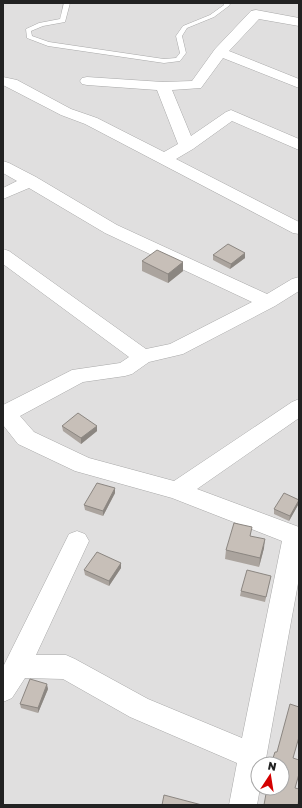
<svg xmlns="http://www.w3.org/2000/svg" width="302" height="808" font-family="'Golos Text',sans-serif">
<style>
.residential{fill:#e0dfdf;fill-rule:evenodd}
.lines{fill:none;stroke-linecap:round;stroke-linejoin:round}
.service-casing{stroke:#a9a9a9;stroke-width:1}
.minor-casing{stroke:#a9a9a9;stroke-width:1}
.service{fill:#fff;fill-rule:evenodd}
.minor{fill:#fff;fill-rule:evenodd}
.wall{fill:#aba49e}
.shaded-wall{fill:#8b8681}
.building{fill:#c7bfb8;stroke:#8b8681}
</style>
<rect width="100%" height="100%" fill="#f2efe9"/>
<path class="residential" d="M3,3H299V805H3ZM258,764H282V788H258Z"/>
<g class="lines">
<g class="service-casing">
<polygon id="service" points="64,3 70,3 65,22 43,26 31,31 32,36 49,42 164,59 176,58 180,53 176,36 183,26 210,15 224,5 223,3 229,3 230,5 214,17 187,28 182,36 186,53 180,61 164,63 48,46 27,38 26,29 39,23 60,19"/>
</g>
<g class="minor-casing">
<g id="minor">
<polygon points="256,10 299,18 299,26 259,19 229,51 299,79 299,88 223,58 201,88 172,90 191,136 226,112 231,110 299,139 299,150 232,121 193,149 176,159 299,222 299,234 293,233 85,124 61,115 3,85 3,77 17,80 71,109 97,118 164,152 178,144 157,90 87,85 82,84 80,81 82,78 87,77 163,82 192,81 215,49 251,11"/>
<polygon points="3,161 9,163 36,177 117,225 267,294 292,279 299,277 299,291 275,306 183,354 149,362 132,374 125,376 83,382 20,416 34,432 89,458 174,481 292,402 299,399 299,418 197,489 299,527 299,578 265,764 258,764 258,788 260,788 257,805 229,805 237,763 130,717 63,679 25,678 12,698 3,702 3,667 69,534 77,531 85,534 89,541 36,655 66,655 75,659 148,699 242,738 282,541 172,498 75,471 18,444 3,425 3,405 72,370 120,363 129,357 3,264 3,249 9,251 146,349 170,344 252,302 105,233 29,188 3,199 3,188 17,181 3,173"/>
</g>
</g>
<use href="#service" class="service"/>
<use href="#minor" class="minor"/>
</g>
<g class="wall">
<polygon points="245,253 245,258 230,269 213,260 213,255"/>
<polygon points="142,261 183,262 183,271 168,283 142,271"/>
<polygon points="62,426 97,426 97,431 81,444 63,431"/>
<polygon points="115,488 115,493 103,516 85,510 84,505"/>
<polygon points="299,500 298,505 289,521 274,514 274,509"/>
<polygon points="251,536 264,548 259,567 225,559 226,550"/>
<polygon points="121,563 121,568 109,586 85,575 84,570"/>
<polygon points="271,576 265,602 240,596 241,591"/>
<polygon points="48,689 38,713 21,708 20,704"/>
</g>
<g class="shaded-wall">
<polygon points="245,253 245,258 230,269 231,264"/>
<polygon points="183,262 183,271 168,283 168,274"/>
<polygon points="97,426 97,431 81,444 81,438"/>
<polygon points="115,488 115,493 103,516 103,511"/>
<polygon points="299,500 298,505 289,521 290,516"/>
<polygon points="265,539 264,548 259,567 260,558"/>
<polygon points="121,563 121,568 109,586 109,581"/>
<polygon points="47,684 48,689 38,713 38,708"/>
</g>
<g class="building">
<polygon points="228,244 245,253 231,264 213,255"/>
<polygon points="157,250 183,262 168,274 142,261"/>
<polygon points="78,413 97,426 81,438 62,426"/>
<polygon points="97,483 115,488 103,511 84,505"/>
<polygon points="284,493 299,500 290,516 274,509"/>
<polygon points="234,523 252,527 250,536 265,539 260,558 226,550"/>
<polygon points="97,552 121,563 109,581 84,570"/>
<polygon points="247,570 271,576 266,597 241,591"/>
<polygon points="30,679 47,684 38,708 20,704"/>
<polygon points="290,704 299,707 299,737 293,758 299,760 299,774 295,788 299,789 299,796 298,805 264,805 267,788 282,788 282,764 271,764 275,752 277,752"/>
<polygon points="164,795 202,805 162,805"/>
</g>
<rect width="302" height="808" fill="none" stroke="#222222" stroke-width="8"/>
<g transform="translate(270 776) rotate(12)"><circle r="19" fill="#ffffff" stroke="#a7a7a7"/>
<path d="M0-3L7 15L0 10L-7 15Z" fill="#d40000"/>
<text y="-6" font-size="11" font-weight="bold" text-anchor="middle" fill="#222222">N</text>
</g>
</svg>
